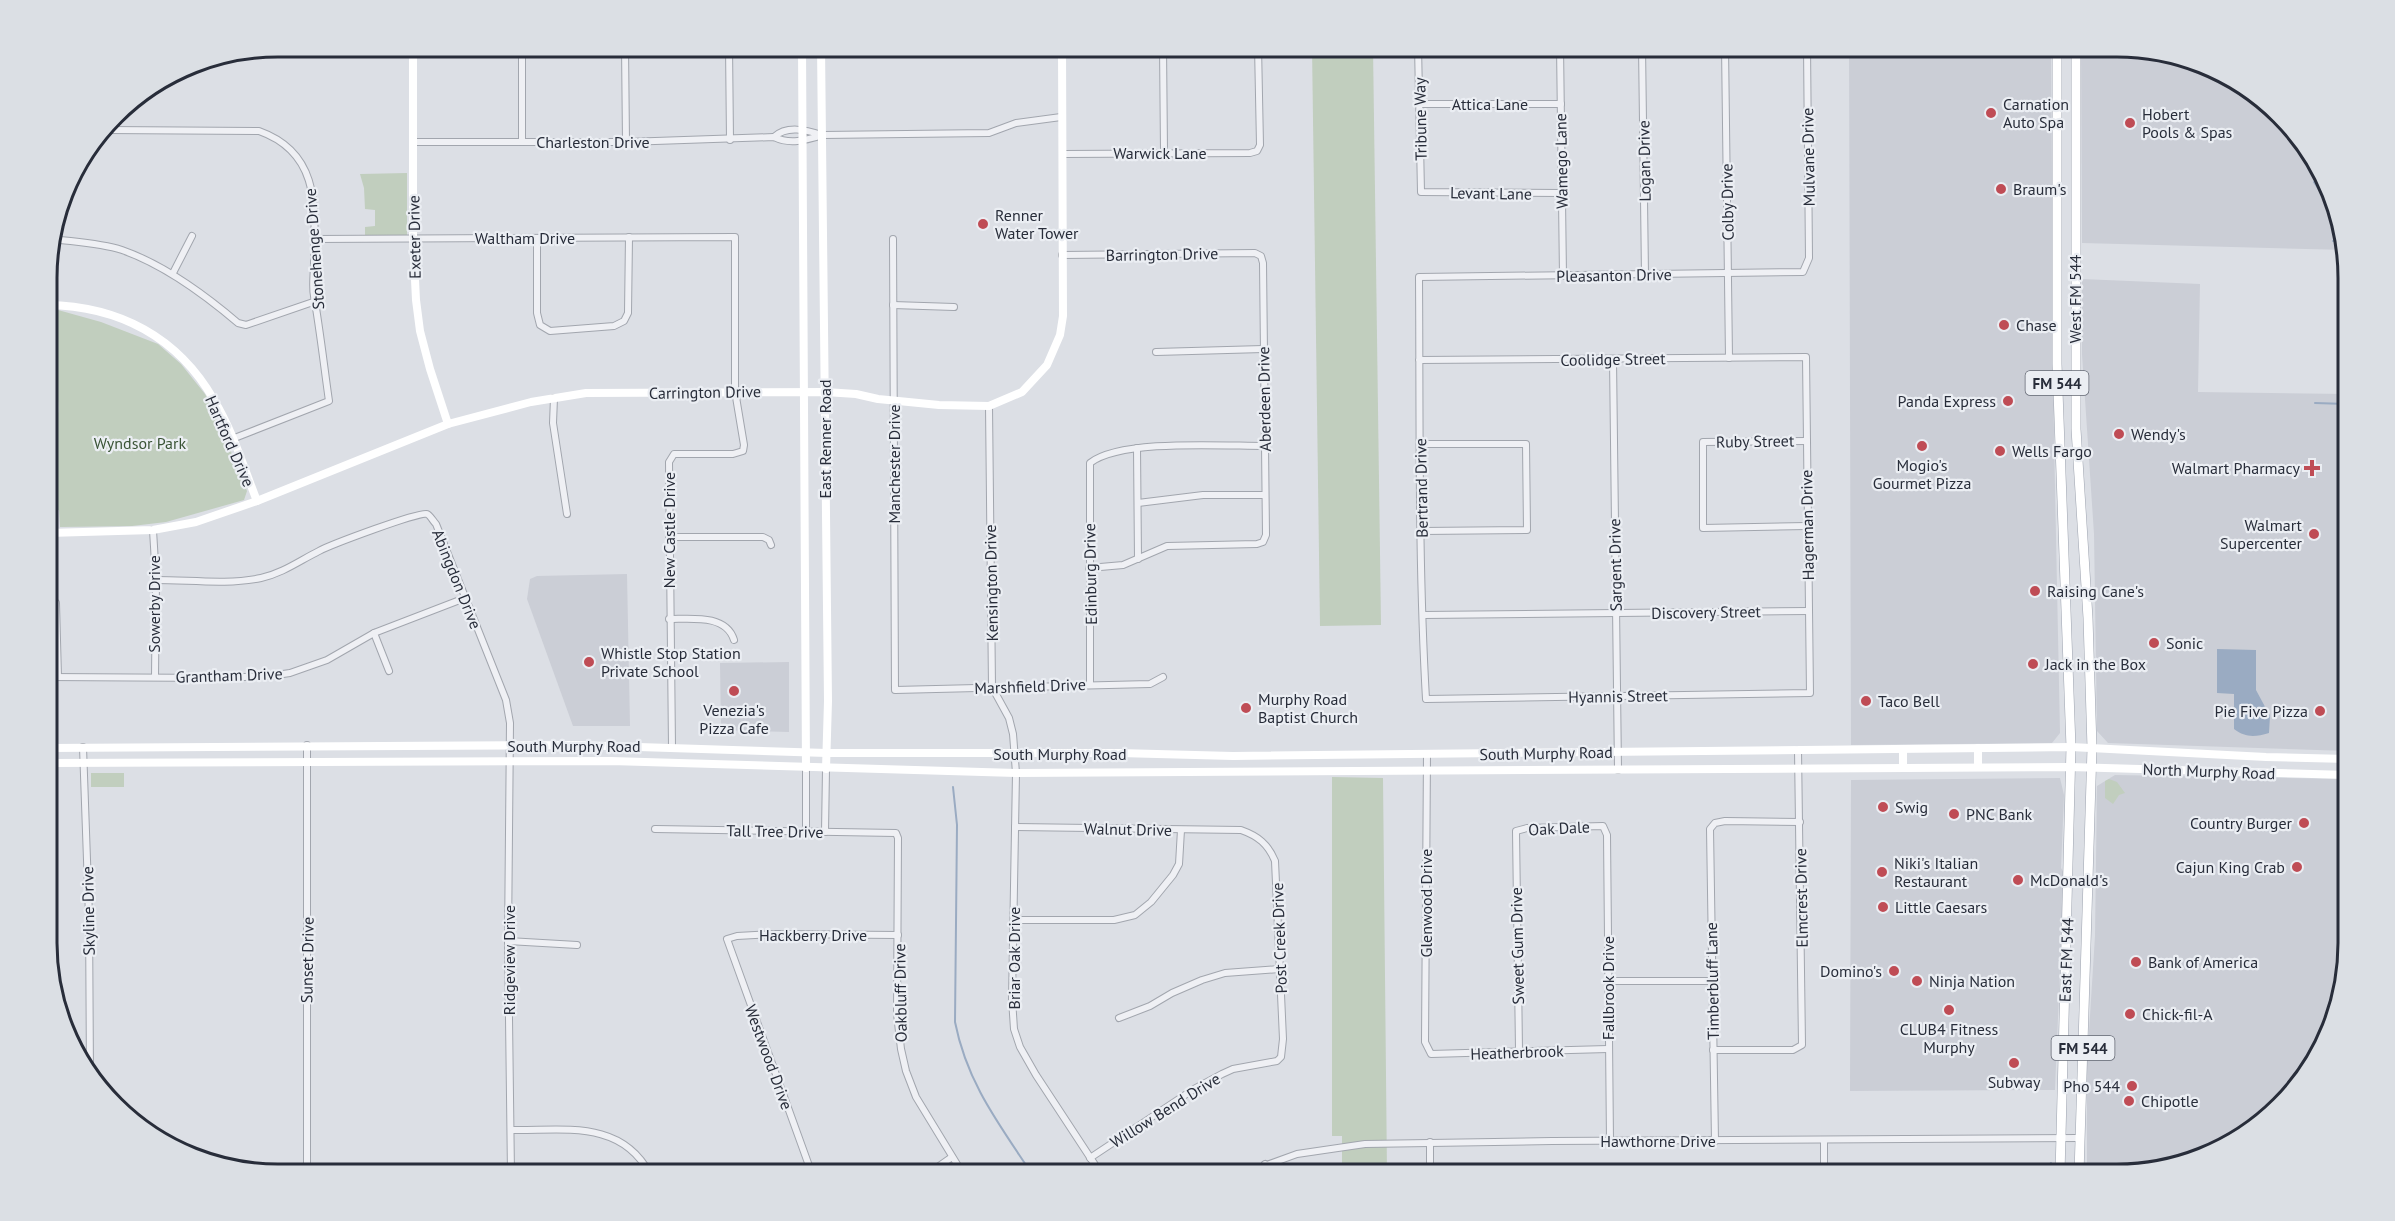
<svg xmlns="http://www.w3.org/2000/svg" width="2395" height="1221" font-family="'PT Sans',sans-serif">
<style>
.built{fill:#cbced6}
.green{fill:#c1cebe}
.water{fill:#9aabc2}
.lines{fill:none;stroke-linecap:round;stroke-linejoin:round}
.stream{stroke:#9aabc2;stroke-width:2}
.street-casing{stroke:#a2a6ae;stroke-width:8}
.primary-casing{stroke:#9da3af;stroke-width:10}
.street{stroke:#eff0f4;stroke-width:6}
.secondary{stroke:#fff;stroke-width:8}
.primary{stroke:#fff;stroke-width:9}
.poi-dot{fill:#bf4c55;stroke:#ebeef3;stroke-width:2}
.labels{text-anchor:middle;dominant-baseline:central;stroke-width:4.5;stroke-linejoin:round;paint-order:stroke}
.shield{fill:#ebeef3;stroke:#626772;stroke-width:1.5}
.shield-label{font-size:15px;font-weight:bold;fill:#282d3a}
.street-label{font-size:16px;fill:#282d3a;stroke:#ebeef3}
.poi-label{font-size:16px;fill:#282d3a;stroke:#ebeef3;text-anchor:start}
.park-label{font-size:16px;fill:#3a5436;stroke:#ebeef3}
.rim{fill:none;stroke:#282d3a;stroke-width:3}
</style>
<rect width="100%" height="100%" fill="#dcdfe5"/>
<g class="built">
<polygon points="1849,47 2051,47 2054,438 2060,733 2052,743 1851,745"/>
<polygon points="2081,47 2117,47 2219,70 2248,90 2314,163 2347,250 2082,243"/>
<polygon points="2082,279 2200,284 2198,392 2347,394 2348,751 2108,743 2097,731 2094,534 2082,354"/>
<polygon points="627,574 630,726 573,726 527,599 530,579 537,576"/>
<polygon points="789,662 789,732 721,730 720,663"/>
<polygon points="2115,775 2348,779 2348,943 2325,1045 2291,1095 2246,1135 2191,1162 2131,1174 2087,1174 2087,1064 2095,936 2097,786"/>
<polygon points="2060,778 2064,795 2061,868 2064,873 2055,1090 1850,1091 1851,780"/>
</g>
<g class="green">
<polygon points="1312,47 1373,47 1381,625 1320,626"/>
<polygon points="407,173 407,235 365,236 365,227 375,226 375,210 365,209 364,188 360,174"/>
<path d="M58,310L101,322L158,344L181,364L205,394L216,415L247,491L244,500L166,522L132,526L60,527L59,510L48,513L47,430C59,423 59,413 58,399L56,418L47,427V359L58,363V351L57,360L47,355V336L55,326Z"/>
<rect x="91" y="773" width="33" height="14"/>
<polygon points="1332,777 1383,778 1387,1174 1342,1174 1342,1136 1332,1136"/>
<polygon points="2109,779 2117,782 2125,793 2119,795 2113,804 2105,798 2105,781"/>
</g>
<path class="water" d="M2217,649L2256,650V690L2270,716L2269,733C2255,737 2246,738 2234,729V694L2217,693Z"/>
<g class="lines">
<g class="stream">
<polyline points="2314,182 2331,208"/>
<polyline points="2333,241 2344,241"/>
<polyline points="2315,403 2347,404"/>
<path d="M953,787L957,825L955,1022C967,1083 999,1124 1032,1174"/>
<polyline points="2041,1174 2051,1163"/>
</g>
<g class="street-casing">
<g id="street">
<polyline points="625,46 626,142"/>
<polyline points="729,46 730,140"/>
<polyline points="860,46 869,50 977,49 977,46"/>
<polyline points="1163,46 1164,152"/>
<polyline points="1418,46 1421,192 1561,193"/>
<polyline points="1560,46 1563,276"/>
<polyline points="1642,46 1645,275"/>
<polyline points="1725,46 1729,358"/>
<polyline points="1420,104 1561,104"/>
<path d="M106,130L259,131C321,153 315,209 314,263C314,274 312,286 314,296C320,330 324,366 329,401L232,439"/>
<path d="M774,137C787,125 806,130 822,135"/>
<path d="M413,142H626L774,137C790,145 806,140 823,135L989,133L1016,123L1061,117"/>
<polyline points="522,142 522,46"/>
<polyline points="1063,154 1250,153 1257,151 1260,145 1258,46"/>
<polyline points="66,190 70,176"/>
<polyline points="537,238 537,313 540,325 550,331 614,326 624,321 628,313 629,237"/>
<path d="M53,239C76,242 100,243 122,250C165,265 204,294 238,323L246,325L316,301"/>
<polyline points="314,239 735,237 735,391 744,445 743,451 733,454 674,454 669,462 672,747"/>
<polyline points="893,239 895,690 1150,684 1163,677"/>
<polyline points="1062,255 1255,253 1261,256 1263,263 1266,535 1263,542 1257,544 1167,546 1123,565 1089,568"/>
<polyline points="173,273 192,236"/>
<polyline points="50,305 51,249"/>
<polyline points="893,305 954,307"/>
<polyline points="1156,352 1263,349"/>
<polyline points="1613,359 1618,770"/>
<path d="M1419,360L1806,357L1810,693L1426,699C1418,559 1420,417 1419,277L1803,272L1809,258L1807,46"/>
<polyline points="554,398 553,423 567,514"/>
<polyline points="989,406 992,687 1009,718 1013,734 1016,773 1012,999 1014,1029 1020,1047 1036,1075 1101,1174"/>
<polyline points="1807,441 1703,442 1703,528 1807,526"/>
<polyline points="1420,444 1526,444 1527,530 1422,531"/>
<polyline points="1137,448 1138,559"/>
<polyline points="1138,503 1203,495 1265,495"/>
<polyline points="153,530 156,580 155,677"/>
<polyline points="669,537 763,537 769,540 771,545"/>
<path d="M156,580C191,580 227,585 261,578C283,573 299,561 319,551C330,545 420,511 427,514C430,515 433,521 436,524L506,700L510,723L508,941L511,1174"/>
<polyline points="56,603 58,677"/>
<polyline points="1423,615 1809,611"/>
<path d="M669,619C691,619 726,614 734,640"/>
<polyline points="374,633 389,671"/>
<polyline points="48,677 219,678 269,676 290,673 327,660 374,633 465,598"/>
<path d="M1090,684V463C1121,439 1222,446 1264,446"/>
<polyline points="83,747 89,916 90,1075"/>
<polyline points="1427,754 1425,1042 1431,1054 1608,1049"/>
<path d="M1015,827L1241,830C1258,836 1268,844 1275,861L1283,1039L1281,1057L1277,1061L1233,1069L1222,1074L1194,1089L1090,1158"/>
<polyline points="655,829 896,833 898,838 897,1014 901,1049 906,1071 916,1097 963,1174"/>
<polyline points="806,832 806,768"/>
<polyline points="825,832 826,769"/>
<polyline points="1014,920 1114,920 1135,915 1151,902 1173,875 1179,864 1181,830"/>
<polyline points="508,941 577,945"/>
<polyline points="1608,981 1712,981"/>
<polyline points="1119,1018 1150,1006 1172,993 1202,980 1225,973 1280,969"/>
<polyline points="1519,1050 1516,831 1527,828 1603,826 1607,835 1610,1141"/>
<polyline points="1713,1050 1793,1050 1802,1045 1798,750"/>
<path d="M512,1130C564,1131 621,1119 650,1174"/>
<polyline points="1715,1141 1710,829 1715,823 1725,821 1800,822"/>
<polyline points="1824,1141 1824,1174"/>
<polyline points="1265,1164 1269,1174"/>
<polyline points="307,1174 307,745"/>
<polyline points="812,1174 727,939 737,936 775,934 898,935"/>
<polyline points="921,1174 932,1171 952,1157"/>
<polyline points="1242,1174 1297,1154 1365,1144 1552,1141 2079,1138"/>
<polyline points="1430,1174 1430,1142"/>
</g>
</g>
<g class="primary-casing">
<g id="primary">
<polyline points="2057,46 2057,364 2071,747 2060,1174"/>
<polyline points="2076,46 2076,429 2088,618 2092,748 2079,1174"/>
</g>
</g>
<use href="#street" class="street"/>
<g class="secondary">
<polyline points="413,46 413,238 416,300 420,331 430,369 448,424"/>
<polyline points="802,46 806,768"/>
<polyline points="821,46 828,701 826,769"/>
<path d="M47,305C119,306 178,337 214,400C233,431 244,468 257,501"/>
<polyline points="48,533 153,530 196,522 257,501 448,424 531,402 586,393 825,392 856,394 878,399 939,405 989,406 1022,392 1047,365 1060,335 1063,316 1062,46"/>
<polyline points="48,748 576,745 827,753 1119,753 1233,756 2071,747 2266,757 2348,759"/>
<polyline points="1903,749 1903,767"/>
<polyline points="48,763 611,761 1016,773 2070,767 2348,775"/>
<polyline points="1978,767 1978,748"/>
</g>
<use href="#primary" class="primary"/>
</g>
<g class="poi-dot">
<circle cx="1991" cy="113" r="6"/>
<circle cx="2130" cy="123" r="6"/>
<circle cx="2001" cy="189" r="6"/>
<circle cx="983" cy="224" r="6"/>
<circle cx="2004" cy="325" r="6"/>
<circle cx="2008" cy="401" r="6"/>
<circle cx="2119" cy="434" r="6"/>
<circle cx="1922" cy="446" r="6"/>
<circle cx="2000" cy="451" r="6"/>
<path d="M2309 459h6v6h6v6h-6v6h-6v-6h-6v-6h6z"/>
<circle cx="2314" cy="534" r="6"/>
<circle cx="2035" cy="591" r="6"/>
<circle cx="2154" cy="643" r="6"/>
<circle cx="589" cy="662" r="6"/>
<circle cx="2033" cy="664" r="6"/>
<circle cx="734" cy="691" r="6"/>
<circle cx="1866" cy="701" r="6"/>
<circle cx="1246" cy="708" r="6"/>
<circle cx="2320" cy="711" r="6"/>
<circle cx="1883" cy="807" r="6"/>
<circle cx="1954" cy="814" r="6"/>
<circle cx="2304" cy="823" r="6"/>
<circle cx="2297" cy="867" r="6"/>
<circle cx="1882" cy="872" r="6"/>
<circle cx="2018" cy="880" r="6"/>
<circle cx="1883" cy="907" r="6"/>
<circle cx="2136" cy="962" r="6"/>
<circle cx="1894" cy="971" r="6"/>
<circle cx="1917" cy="981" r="6"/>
<circle cx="1949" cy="1010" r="6"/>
<circle cx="2130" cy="1014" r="6"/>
<circle cx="2014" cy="1063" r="6"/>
<circle cx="2132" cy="1086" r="6"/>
<circle cx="2129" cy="1101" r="6"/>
</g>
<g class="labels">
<g class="shield">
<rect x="2025.5" y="371" width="63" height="24" rx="4.5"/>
<rect x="2051.5" y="1036" width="63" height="24" rx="4.5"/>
</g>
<g class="shield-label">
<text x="2057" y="383">FM 544</text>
<text x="2083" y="1048">FM 544</text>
</g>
<g class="street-label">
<text x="1490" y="104">Attica Lane</text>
<text transform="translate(1420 119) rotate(-91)">Tribune Way</text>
<text x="593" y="142">Charleston Drive</text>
<text x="1160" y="153">Warwick Lane</text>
<text transform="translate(1808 157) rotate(-91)">Mulvane Drive</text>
<text transform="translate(1561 161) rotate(-91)">Wamego Lane</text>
<text transform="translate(1644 161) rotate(-91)">Logan Drive</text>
<text transform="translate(1491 193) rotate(1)">Levant Lane</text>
<text transform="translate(1727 202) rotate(-91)">Colby Drive</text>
<text transform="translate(414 237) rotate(-91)">Exeter Drive</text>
<text x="525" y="238">Waltham Drive</text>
<text transform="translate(314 249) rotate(-94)">Stonehenge Drive</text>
<text transform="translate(1162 254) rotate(-1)">Barrington Drive</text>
<text transform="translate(1614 275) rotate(-1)">Pleasanton Drive</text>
<text transform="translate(2075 299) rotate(-90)">West FM 544</text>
<text transform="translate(1613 359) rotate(-1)">Coolidge Street</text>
<text transform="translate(705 392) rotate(-1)">Carrington Drive</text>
<text transform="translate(1264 399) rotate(-91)">Aberdeen Drive</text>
<text transform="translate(825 439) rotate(-90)">East Renner Road</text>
<text transform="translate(230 441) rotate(66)">Hartford Drive</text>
<text transform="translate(1755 441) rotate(-1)">Ruby Street</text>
<text transform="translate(894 464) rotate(-90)">Manchester Drive</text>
<text transform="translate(1421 488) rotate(-91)">Bertrand Drive</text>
<text transform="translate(1807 525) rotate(-91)">Hagerman Drive</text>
<text transform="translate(669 530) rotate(-90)">New Castle Drive</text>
<text transform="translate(1615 565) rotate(-91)">Sargent Drive</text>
<text transform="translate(1090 574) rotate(-91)">Edinburg Drive</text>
<text transform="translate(457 579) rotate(68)">Abingdon Drive</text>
<text transform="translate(991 583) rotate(-91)">Kensington Drive</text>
<text transform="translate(154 604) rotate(-90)">Sowerby Drive</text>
<text transform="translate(1706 612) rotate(-1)">Discovery Street</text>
<text transform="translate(229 675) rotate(-2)">Grantham Drive</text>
<text transform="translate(1030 686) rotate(-2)">Marshfield Drive</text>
<text transform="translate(1618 696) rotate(-1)">Hyannis Street</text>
<text x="574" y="746">South Murphy Road</text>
<text transform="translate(1546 753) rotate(-1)">South Murphy Road</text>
<text x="1060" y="754">South Murphy Road</text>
<text transform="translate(2209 771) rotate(2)">North Murphy Road</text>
<text transform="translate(1559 828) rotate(-3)">Oak Dale</text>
<text transform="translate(1128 829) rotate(1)">Walnut Drive</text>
<text transform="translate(775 831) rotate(1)">Tall Tree Drive</text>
<text transform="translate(1801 898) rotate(-91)">Elmcrest Drive</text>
<text transform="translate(1426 903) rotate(-90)">Glenwood Drive</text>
<text transform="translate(88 911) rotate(-91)">Skyline Drive</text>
<text x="813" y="935">Hackberry Drive</text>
<text transform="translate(1279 938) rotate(-92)">Post Creek Drive</text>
<text transform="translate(1517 946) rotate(-91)">Sweet Gum Drive</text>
<text transform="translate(1014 958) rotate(-90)">Briar Oak Drive</text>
<text transform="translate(307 960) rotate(-89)">Sunset Drive</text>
<text transform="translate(509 960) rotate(-90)">Ridgeview Drive</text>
<text transform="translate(2066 960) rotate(-88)">East FM 544</text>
<text transform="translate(1712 981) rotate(-91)">Timberbluff Lane</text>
<text transform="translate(1608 988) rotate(-90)">Fallbrook Drive</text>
<text transform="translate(900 993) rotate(-91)">Oakbluff Drive</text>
<text transform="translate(1517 1052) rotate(-2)">Heatherbrook</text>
<text transform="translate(769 1057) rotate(70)">Westwood Drive</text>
<text transform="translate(1165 1110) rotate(-32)">Willow Bend Drive</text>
<text x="1658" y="1141">Hawthorne Drive</text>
</g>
<g class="poi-label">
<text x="2003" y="104">Carnation<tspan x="2003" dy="18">Auto Spa</tspan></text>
<text x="2142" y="114">Hobert<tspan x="2142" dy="18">Pools &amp; Spas</tspan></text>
<text x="2013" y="189">Braum's</text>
<text x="995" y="215">Renner<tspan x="995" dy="18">Water Tower</tspan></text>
<text x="2016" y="325">Chase</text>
<text x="1996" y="401" text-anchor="end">Panda Express</text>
<text x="2131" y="434">Wendy's</text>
<text x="2012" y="451">Wells Fargo</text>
<text x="1922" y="465" text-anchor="middle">Mogio's<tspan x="1922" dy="18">Gourmet Pizza</tspan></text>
<text x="2300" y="468" text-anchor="end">Walmart Pharmacy</text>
<text x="2302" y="525" text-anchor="end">Walmart<tspan x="2302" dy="18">Supercenter</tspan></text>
<text x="2047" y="591">Raising Cane's</text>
<text x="2166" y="643">Sonic</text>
<text x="601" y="653">Whistle Stop Station<tspan x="601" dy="18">Private School</tspan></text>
<text x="2045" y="664">Jack in the Box</text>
<text x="1258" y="699">Murphy Road<tspan x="1258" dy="18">Baptist Church</tspan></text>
<text x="1878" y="701">Taco Bell</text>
<text x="734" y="710" text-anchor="middle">Venezia's<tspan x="734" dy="18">Pizza Cafe</tspan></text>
<text x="2308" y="711" text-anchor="end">Pie Five Pizza</text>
<text x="1895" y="807">Swig</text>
<text x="1966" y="814">PNC Bank</text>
<text x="2292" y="823" text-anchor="end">Country Burger</text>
<text x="1894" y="863">Niki's Italian<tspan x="1894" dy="18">Restaurant</tspan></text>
<text x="2285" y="867" text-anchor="end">Cajun King Crab</text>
<text x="2030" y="880">McDonald's</text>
<text x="1895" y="907">Little Caesars</text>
<text x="2148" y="962">Bank of America</text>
<text x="1882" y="971" text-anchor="end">Domino's</text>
<text x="1929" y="981">Ninja Nation</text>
<text x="2142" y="1014">Chick-fil-A</text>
<text x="1949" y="1029" text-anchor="middle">CLUB4 Fitness<tspan x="1949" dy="18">Murphy</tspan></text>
<text x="2014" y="1082" text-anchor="middle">Subway</text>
<text x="2120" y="1086" text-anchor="end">Pho 544</text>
<text x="2141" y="1101">Chipotle</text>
</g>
<g class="park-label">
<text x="140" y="443">Wyndsor Park</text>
</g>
</g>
<path d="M0 0H2395V1221H0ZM278 57H2117A221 221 0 0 1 2338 278V943A221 221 0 0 1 2117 1164H278A221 221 0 0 1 57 943V278A221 221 0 0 1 278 57Z" fill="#dbdfe4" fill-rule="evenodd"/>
<path class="rim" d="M278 57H2117A221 221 0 0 1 2338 278V943A221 221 0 0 1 2117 1164H278A221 221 0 0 1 57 943V278A221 221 0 0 1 278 57Z"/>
</svg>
